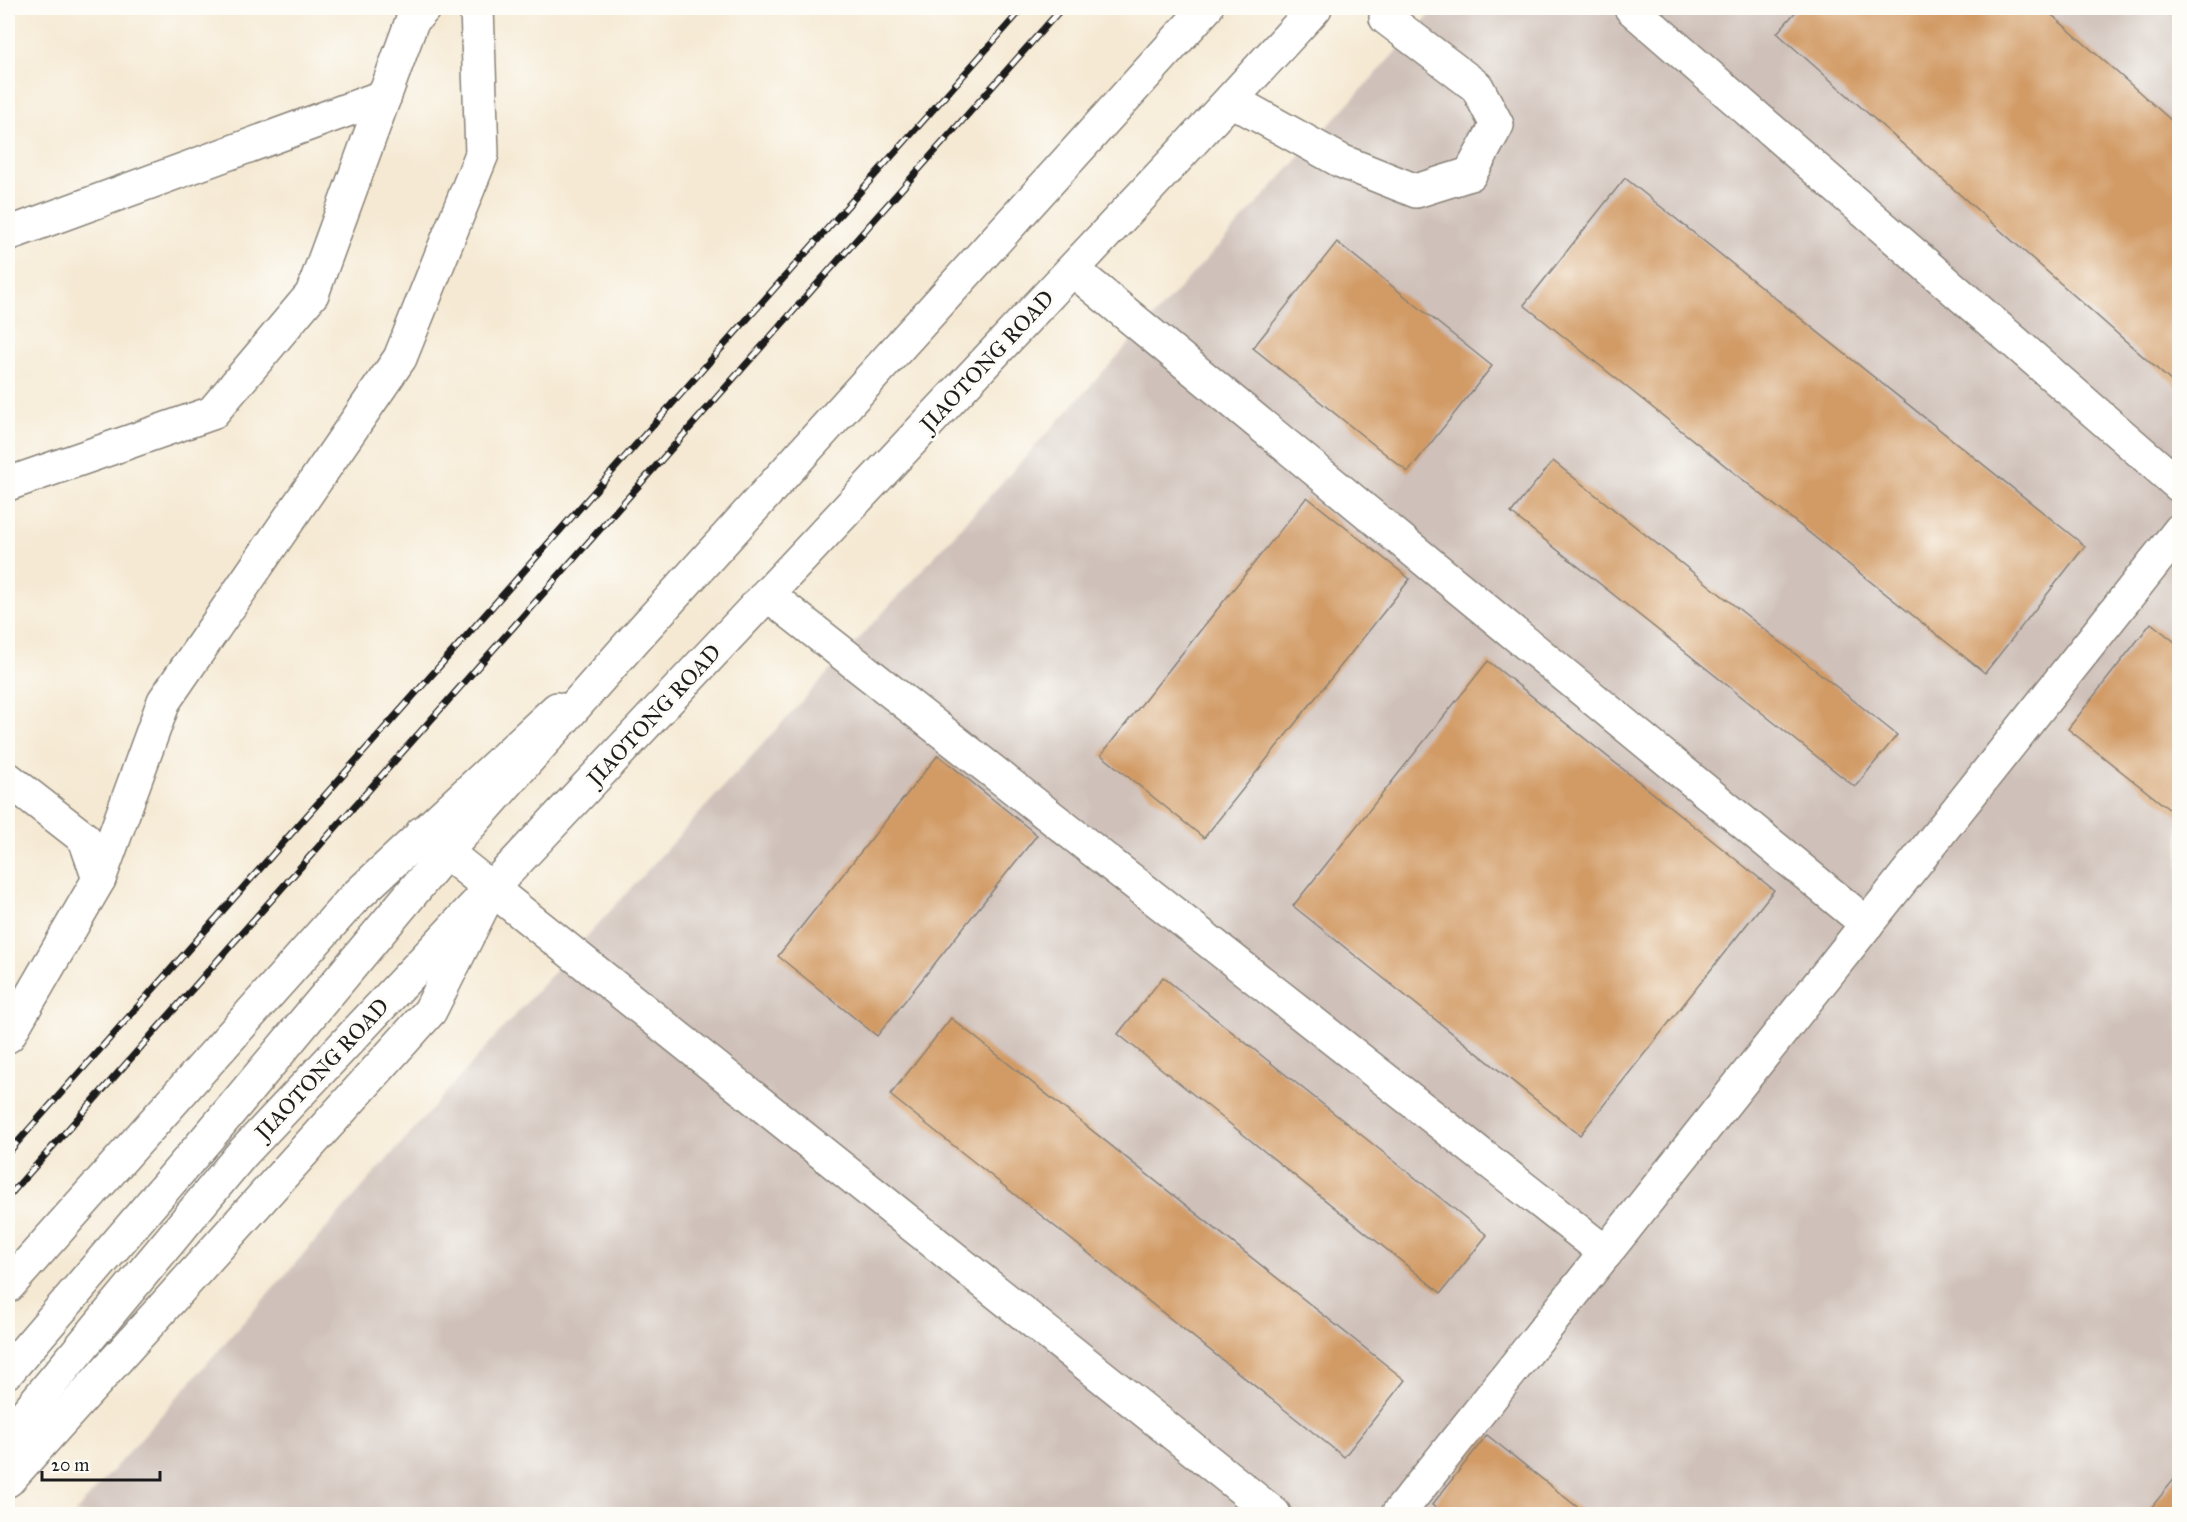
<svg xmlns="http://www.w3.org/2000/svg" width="2187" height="1522" font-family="'IM FELL Great Primer',serif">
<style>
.industrial{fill:#cfc1ba}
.building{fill:#d29b66}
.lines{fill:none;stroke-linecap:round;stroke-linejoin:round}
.minor-casing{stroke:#888278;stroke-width:36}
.major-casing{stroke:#888278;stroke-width:36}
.minor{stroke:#fff;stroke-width:33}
.major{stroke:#fff;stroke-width:33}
.rail-casing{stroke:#1c1c1c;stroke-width:7}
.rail{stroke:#fdfcf7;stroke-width:4.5;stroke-dasharray:14;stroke-linecap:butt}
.labels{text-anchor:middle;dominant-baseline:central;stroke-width:6;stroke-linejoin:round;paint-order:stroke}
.street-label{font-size:22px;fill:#1c1c1c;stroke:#fdfcf7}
</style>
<rect width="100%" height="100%" fill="#fdfcf7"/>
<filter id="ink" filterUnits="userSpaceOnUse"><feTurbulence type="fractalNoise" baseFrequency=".0167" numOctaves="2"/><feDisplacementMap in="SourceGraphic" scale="12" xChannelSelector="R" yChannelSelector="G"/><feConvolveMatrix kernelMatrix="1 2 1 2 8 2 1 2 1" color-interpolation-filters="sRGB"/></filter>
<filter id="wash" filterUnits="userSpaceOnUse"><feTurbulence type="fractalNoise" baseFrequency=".008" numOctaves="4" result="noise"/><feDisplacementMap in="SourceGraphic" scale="24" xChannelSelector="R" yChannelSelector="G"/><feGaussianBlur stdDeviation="1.35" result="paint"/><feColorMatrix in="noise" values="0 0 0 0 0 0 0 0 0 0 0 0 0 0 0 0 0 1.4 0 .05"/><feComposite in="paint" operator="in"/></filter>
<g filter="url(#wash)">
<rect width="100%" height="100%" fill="#f5e9d3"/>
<polygon class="industrial" points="1436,8 2179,8 2179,1514 74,1514 504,1027"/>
<g id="blocks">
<g class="building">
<polygon points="1799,8 2044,8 2180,128 2180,389 1777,33"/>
<polygon points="2166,8 2180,8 2180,19"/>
<polygon points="1625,178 2085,546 1985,673 1524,305"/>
<polygon points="1337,242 1492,366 1408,472 1253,348"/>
<polygon points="1553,461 1897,735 1855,787 1511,513"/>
<polygon points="1307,497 1410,579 1204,838 1101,755"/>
<polygon points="2151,623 2180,646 2180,818 2068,729"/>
<polygon points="1488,661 1774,890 1580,1135 1293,906"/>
<polygon points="938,755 1037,835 877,1036 778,956"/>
<polygon points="1163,977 1487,1235 1441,1293 1118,1034"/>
<polygon points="951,1018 1405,1380 1344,1457 890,1095"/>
<polygon points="1487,1435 1586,1514 1443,1514 1432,1505"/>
<polygon points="2180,1472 2180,1514 2146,1514"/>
</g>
</g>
</g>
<g filter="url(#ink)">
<use href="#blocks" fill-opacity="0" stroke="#888278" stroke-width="1.5"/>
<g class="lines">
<g class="minor-casing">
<g id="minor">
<polyline points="1631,8 2180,486"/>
<polyline points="1231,100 1341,161 1416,191 1470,174 1497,125 1477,87 1386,18"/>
<polyline points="8,234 385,96"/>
<polyline points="1073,270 1867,924"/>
<polyline points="8,484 212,413 312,294 412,21 424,8"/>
<polyline points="767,594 1606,1253"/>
<polyline points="8,779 85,839 99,879 8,1036"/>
<polyline points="422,833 1274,1514"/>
<polyline points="99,879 164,701 400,358 482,154 477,8"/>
<polyline points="8,1286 352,900 557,709"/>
<polyline points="8,1480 430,1011 485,901"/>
<polyline points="1398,1514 2180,530"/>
</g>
</g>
<g class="major-casing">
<g id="major">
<polyline points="8,1371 216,1128 446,852 638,635 1206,8"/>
<polyline points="8,1435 241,1155 1177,158 1315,8"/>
</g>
</g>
<use href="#minor" class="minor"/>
<use href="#major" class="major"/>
<g class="rail-casing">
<g id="rail">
<polyline points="8,1153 1023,8"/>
<polyline points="8,1197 1062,8"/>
</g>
</g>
<use href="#rail" class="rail"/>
</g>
</g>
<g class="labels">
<g class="street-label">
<text transform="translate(987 361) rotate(-47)">JIAOTONG ROAD</text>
<text transform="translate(654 715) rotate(-47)">JIAOTONG ROAD</text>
<text transform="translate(322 1069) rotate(-47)">JIAOTONG ROAD</text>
</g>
</g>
<rect width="2187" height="1522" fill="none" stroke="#fdfcf7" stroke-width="30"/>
<path d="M42 1471v9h118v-9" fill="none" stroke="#1c1c1c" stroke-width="3"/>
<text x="51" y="1471" font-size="18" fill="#1c1c1c" stroke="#fdfcf7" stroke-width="4.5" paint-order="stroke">20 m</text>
</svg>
